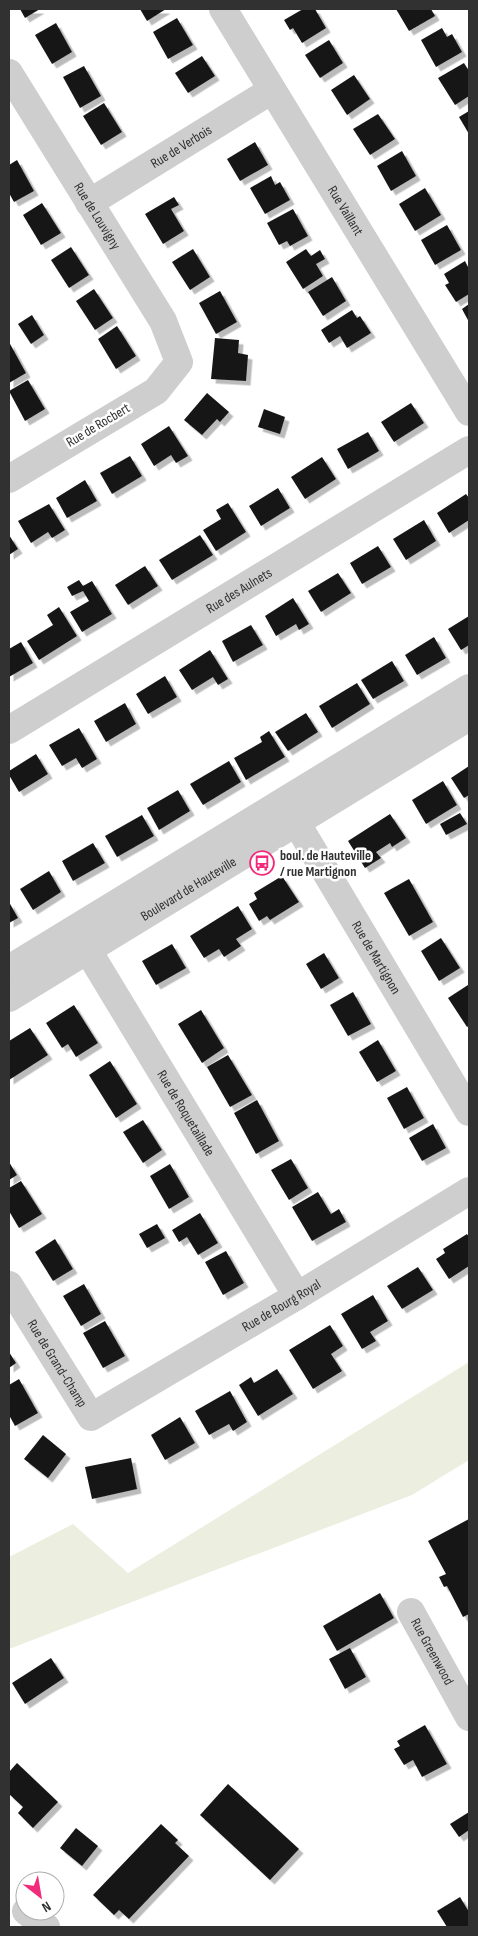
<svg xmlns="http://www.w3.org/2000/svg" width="478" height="1936" font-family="'Sofia Sans Condensed',sans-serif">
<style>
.green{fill:#ecefdf}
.building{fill:#181818;filter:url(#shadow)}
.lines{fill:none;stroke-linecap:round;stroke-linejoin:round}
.minor{stroke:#cecece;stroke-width:28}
.labels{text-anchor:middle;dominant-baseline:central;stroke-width:5;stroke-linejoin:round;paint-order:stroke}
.street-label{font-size:14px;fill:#313131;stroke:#fff}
.poi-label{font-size:14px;font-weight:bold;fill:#313131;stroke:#fff;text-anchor:start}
</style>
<defs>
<filter id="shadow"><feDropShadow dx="4.5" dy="4.5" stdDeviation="0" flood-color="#0004"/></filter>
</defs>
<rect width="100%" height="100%" fill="#fff"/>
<polygon class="green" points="469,1362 469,1460 412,1495 9,1649 9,1557 73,1524 128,1573"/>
<g class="building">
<polygon points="20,9 40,9 25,18"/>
<polygon points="140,9 166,9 147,21"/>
<polygon points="303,9 315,9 326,28 302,43 293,28 290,30 284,20"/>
<polygon points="396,9 431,9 435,16 409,31"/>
<polygon points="177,18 193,45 168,59 153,32"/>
<polygon points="56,23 72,52 52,64 35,35"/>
<polygon points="442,28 447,37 452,34 462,52 436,67 421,40"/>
<polygon points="329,40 343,63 320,78 305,55"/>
<polygon points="202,56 215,76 188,93 175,73"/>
<polygon points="464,63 469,71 469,96 455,105 438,78"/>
<polygon points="84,66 101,96 80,108 63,77"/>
<polygon points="354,75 370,99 347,115 331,90"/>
<polygon points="104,103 122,132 101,145 83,116"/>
<polygon points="469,111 469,134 459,117"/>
<polygon points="378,114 395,139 370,155 353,129"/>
<polygon points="255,142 268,165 240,181 227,159"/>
<polygon points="402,151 416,176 391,191 377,166"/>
<polygon points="17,160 34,191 14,202 9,193 9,165"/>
<polygon points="271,176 275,185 280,182 290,200 265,214 250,188"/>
<polygon points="425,188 441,215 415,231 399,204"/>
<polygon points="174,197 179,205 171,209 184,231 163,244 145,214"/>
<polygon points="42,203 61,233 41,245 23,215"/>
<polygon points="293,209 308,236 290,246 287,241 279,245 267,223"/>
<polygon points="447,225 461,250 435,265 421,240"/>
<polygon points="71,247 89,275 69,288 51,260"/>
<polygon points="193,249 210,277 190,290 172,262"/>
<polygon points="306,249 311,256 320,250 325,259 316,264 323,276 303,289 286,262"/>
<polygon points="465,261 469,269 469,294 456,302 445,285 449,283 444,274"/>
<polygon points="332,277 346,301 323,316 308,292"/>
<polygon points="94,289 113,318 95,330 76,301"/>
<polygon points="220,291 237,322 216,334 199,303"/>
<polygon points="469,304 469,322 462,309"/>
<polygon points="352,310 357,318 360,316 371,333 347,348 340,336 329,343 321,330"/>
<polygon points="32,315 44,335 31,344 18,324"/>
<polygon points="117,326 136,356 116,369 98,339"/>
<polygon points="215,338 239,340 238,353 248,355 246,381 211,379"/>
<polygon points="9,342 26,373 9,383"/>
<polygon points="28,380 45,409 25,421 9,391"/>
<polygon points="207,393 229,412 220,422 217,419 202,435 184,420"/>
<polygon points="411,403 424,423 394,442 381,422"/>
<polygon points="264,409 285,417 280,434 258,427"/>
<polygon points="169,426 188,456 176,463 171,455 154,466 141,444"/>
<polygon points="368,432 379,451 348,469 337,449"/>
<polygon points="130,456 142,476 112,494 100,473"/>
<polygon points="322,457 336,479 305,499 291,477"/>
<polygon points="85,480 97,501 67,518 56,498"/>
<polygon points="278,488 290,508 261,526 249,506"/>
<polygon points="466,494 469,498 469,520 449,533 437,513"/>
<polygon points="228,503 246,532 216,551 203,530 221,519 216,510"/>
<polygon points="49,504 65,530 52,538 48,532 31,543 18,521"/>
<polygon points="424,520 436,541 406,560 393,539"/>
<polygon points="9,535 18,549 9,555"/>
<polygon points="200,535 213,555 172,580 159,560"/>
<polygon points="378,546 391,567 362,584 350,563"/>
<polygon points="145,566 158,586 128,605 115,585"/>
<polygon points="338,573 351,593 321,612 308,591"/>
<polygon points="79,580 83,586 92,581 112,614 82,632 70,612 89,601 83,591 72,596 67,587"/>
<polygon points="293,598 309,624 299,630 296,624 276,636 265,616"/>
<polygon points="59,607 77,636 39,660 27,641 53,625 47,615"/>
<polygon points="469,616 469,645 461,650 448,629"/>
<polygon points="251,625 263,645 233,662 222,641"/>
<polygon points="434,637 446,658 417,675 405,655"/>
<polygon points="21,642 33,663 9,677 9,649"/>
<polygon points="210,650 228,679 218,685 213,677 192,690 179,670"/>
<polygon points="392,661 404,681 373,699 361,680"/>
<polygon points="165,676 177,697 148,714 136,694"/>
<polygon points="357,683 370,704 332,728 319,706"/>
<polygon points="125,703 136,724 106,742 94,721"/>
<polygon points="306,713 318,732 288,751 275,732"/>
<polygon points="79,728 97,759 82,768 76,758 62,766 49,745"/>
<polygon points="269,731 285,757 246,780 234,758 262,742 260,737"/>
<polygon points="36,754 48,774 19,792 9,775 9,771"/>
<polygon points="229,761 241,782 203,805 190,784"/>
<polygon points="469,766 469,795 464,798 451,778"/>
<polygon points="443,781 457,805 426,824 412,800"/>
<polygon points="178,790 190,811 159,830 147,808"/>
<polygon points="460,813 467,824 446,835 440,824"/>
<polygon points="390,814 406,838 392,847 390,843 376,852 381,858 365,868 348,841"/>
<polygon points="142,815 154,836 117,857 105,836"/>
<polygon points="93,843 105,863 73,881 62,861"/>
<polygon points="49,871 61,892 33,910 20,889"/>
<polygon points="282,876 299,902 270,920 267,916 259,921 249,904 257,899 254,893"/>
<polygon points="409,879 433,922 409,936 384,893"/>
<polygon points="9,902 18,918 9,923"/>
<polygon points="238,906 252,929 236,939 241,946 224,957 219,949 204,958 190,936"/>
<polygon points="441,938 460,968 439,981 421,951"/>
<polygon points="172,944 186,968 156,985 142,961"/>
<polygon points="324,953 339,978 321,989 306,964"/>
<polygon points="468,985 469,988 469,1026 467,1027 448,998"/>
<polygon points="353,992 371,1024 348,1036 330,1005"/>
<polygon points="74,1005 98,1043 76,1057 68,1044 62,1048 46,1023"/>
<polygon points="201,1010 224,1048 202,1063 178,1024"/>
<polygon points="30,1028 48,1055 9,1080 9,1041"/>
<polygon points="378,1040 396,1071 377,1082 359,1052"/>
<polygon points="228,1055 252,1095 230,1107 207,1067"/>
<polygon points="110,1061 137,1104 116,1118 89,1075"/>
<polygon points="407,1087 424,1118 404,1129 387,1098"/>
<polygon points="257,1100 279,1141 256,1154 234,1113"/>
<polygon points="143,1120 162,1150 143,1163 123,1132"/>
<polygon points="433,1124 446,1148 422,1161 409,1138"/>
<polygon points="291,1159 308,1188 289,1200 271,1170"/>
<polygon points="9,1162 17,1175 9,1180"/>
<polygon points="170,1164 189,1197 169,1209 150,1176"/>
<polygon points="21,1181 42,1214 19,1228 9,1211 9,1188"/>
<polygon points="318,1192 331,1214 339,1209 346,1222 312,1241 292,1207"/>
<polygon points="200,1213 218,1243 198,1255 187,1237 179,1242 172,1230"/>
<polygon points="157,1224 165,1238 147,1248 139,1234"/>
<polygon points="467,1234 469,1237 469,1266 449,1279 436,1259 445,1253 443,1249"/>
<polygon points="55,1239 73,1269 53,1281 35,1252"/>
<polygon points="226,1251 244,1283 223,1295 205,1262"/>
<polygon points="418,1267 433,1290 402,1309 387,1286"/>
<polygon points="84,1284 101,1314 81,1326 63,1296"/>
<polygon points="373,1295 388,1321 370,1332 376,1341 362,1349 341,1314"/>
<polygon points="105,1321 125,1356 103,1368 83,1333"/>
<polygon points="330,1325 343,1346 331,1354 342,1371 313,1389 289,1350"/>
<polygon points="9,1352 16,1363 9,1368"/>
<polygon points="277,1369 293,1394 258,1416 239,1385 251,1377 254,1383"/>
<polygon points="19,1379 38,1413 15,1426 9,1415 9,1385"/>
<polygon points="230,1391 247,1422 233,1431 229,1424 209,1435 195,1411"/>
<polygon points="180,1417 195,1443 165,1460 151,1435"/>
<polygon points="43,1435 66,1454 48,1478 24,1459"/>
<polygon points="131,1458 137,1489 92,1499 85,1467"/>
<polygon points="469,1519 469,1543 468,1544 469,1546 469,1614 463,1617 447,1586 444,1587 439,1577 446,1574 428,1541"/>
<polygon points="380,1593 394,1618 337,1651 323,1626"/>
<polygon points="350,1648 366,1677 345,1689 329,1659"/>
<polygon points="51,1658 64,1678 25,1704 12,1683"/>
<polygon points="425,1725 447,1764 422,1777 413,1760 404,1765 394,1749 400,1746 397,1741"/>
<polygon points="17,1763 58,1802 33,1828 18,1813 23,1807 9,1794 9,1772"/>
<polygon points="228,1784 299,1849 270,1880 200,1815"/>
<polygon points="469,1812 469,1830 459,1837 450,1824"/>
<polygon points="161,1824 178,1840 175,1843 189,1856 129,1919 119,1910 114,1915 93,1895"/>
<polygon points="76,1828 98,1846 82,1866 60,1848"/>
<polygon points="460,1897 469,1912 469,1927 447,1927 437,1911"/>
</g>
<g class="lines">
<g class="minor">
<path id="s1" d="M223,9L469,412"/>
<path id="s2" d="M9,73L163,321L179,362L156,391L9,479"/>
<path id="s3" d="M89,203L272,90"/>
<path id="s4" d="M9,730L469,450"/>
<path id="s5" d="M287,807L469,1112"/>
<path id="s6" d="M78,934L297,1296"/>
<polyline points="9,969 469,688"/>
<path id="s7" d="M9,998L469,717"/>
<path id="s8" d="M9,1285L91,1417L297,1296L469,1191"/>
<path id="s9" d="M411,1612L469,1717"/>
<polyline points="26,1911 46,1927"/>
</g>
</g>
<defs>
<g id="bus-ring" transform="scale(1.25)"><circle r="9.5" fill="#fff" stroke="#f12b7a" stroke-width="1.5"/><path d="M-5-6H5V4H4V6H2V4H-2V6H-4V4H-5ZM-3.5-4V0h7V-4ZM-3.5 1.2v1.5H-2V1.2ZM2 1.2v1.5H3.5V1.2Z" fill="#f12b7a"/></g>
</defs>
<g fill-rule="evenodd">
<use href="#bus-ring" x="262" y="863"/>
</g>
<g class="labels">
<g class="street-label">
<text stroke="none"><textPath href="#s3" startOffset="108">Rue de Verbois</textPath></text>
<text stroke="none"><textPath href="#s1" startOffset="236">Rue Vaillant</textPath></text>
<text stroke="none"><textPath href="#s2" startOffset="168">Rue de Louvigny</textPath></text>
<text transform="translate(98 425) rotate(-31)">Rue de Rocbert</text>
<text stroke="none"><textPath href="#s4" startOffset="269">Rue des Aulnets</textPath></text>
<text stroke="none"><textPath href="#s7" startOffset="210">Boulevard de Hauteville</textPath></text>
<text stroke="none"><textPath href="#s5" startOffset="175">Rue de Martignon</textPath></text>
<text stroke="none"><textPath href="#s6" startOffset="209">Rue de Roquetaillade</textPath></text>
<text stroke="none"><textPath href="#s8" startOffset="376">Rue de Bourg Royal</textPath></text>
<text stroke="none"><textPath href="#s8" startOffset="92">Rue de Grand-Champ</textPath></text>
<text stroke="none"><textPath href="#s9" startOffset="45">Rue Greenwood</textPath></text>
</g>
<g class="poi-label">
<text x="280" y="855">boul. de Hauteville<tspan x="280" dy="16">/ rue Martignon</tspan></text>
</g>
</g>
<rect width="478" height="1936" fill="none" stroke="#313131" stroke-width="20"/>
<g transform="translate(40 1896) rotate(149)"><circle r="24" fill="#ffffff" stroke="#adadad"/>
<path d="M0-4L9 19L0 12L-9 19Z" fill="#f12b7a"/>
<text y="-8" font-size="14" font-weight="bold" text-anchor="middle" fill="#313131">N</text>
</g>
</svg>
